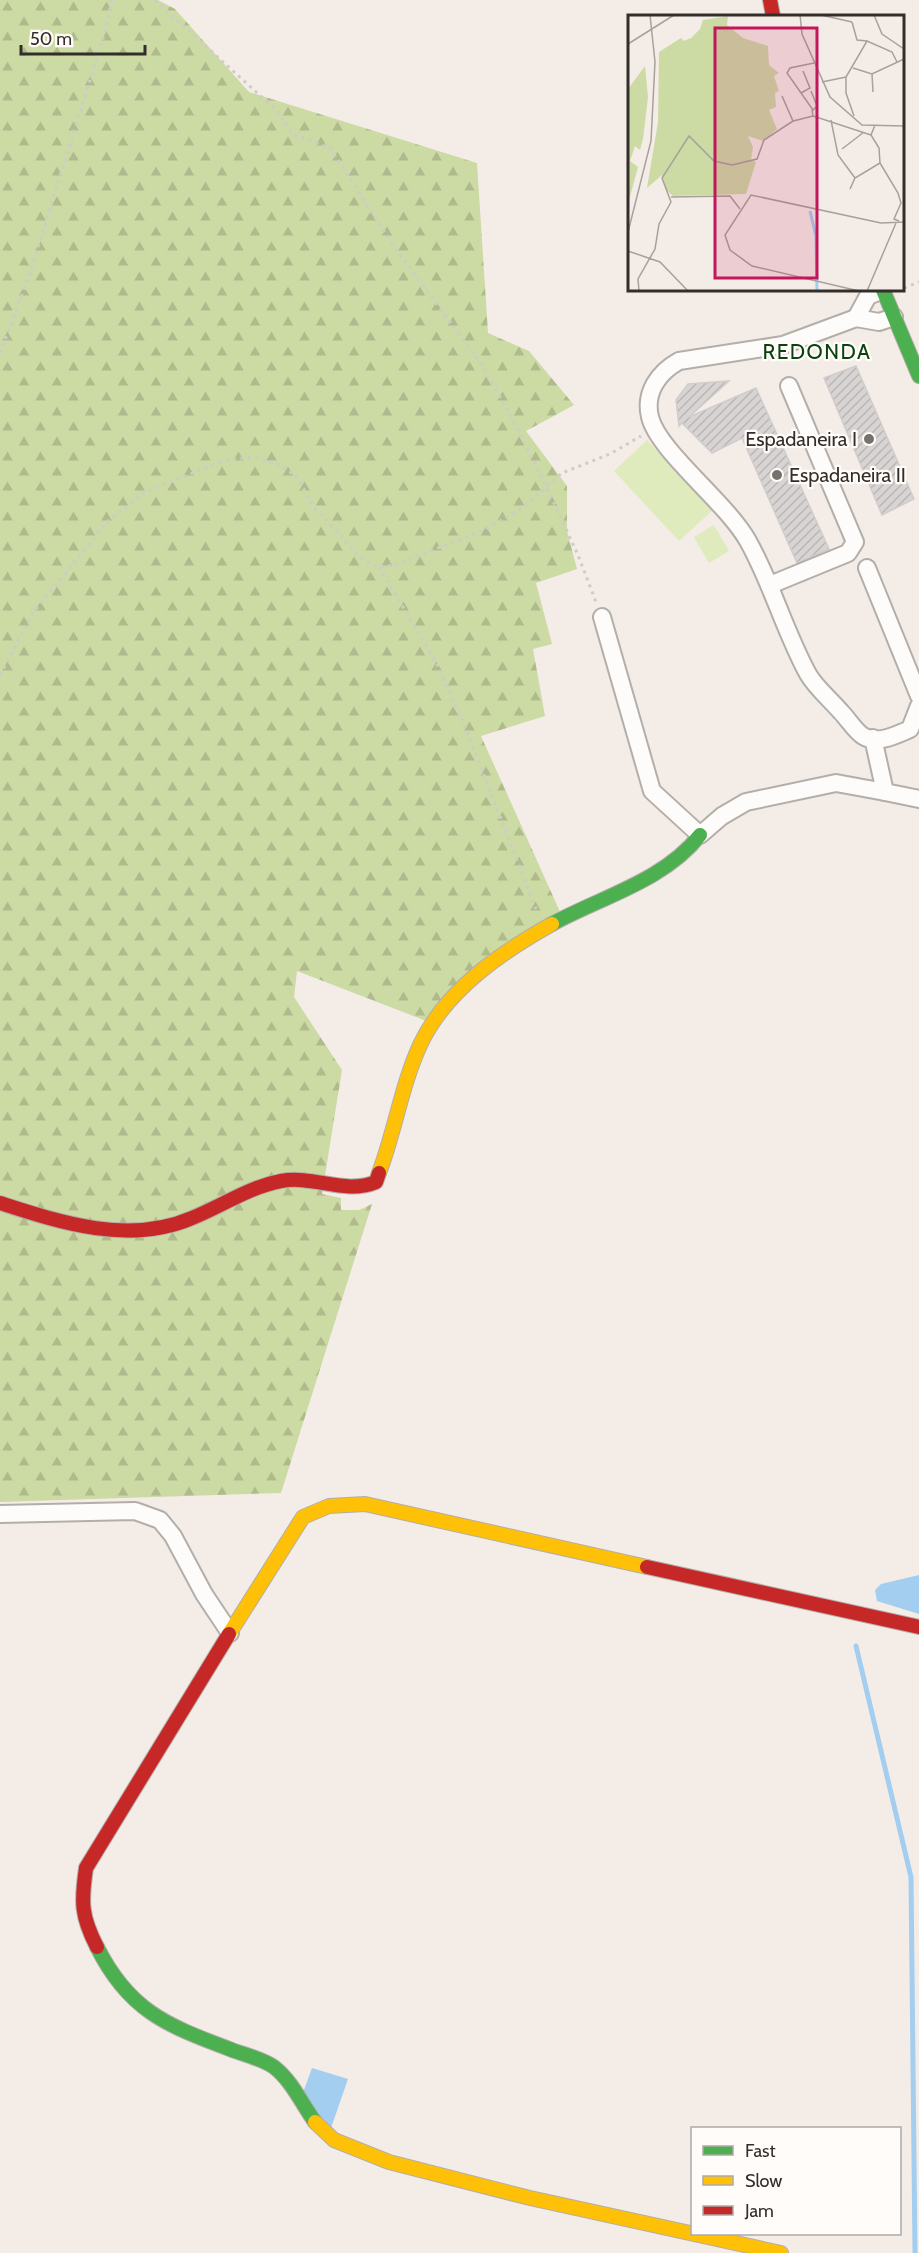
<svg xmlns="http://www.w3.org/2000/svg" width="919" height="2253" font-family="Cabin,sans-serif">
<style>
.green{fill:#dfebbc}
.forest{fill:url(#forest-firs)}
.water{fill:#a3cef0}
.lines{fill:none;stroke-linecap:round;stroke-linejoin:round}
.stream{stroke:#a3cef0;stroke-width:5}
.building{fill:url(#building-hatch);stroke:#d1cdcc;stroke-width:1.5}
.street-casing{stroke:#b4aea9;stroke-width:20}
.fast-casing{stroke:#b4aea9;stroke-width:16}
.slow-casing{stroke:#b4aea9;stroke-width:16}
.jam-casing{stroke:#b4aea9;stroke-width:16}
.path{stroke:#ceccc8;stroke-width:3;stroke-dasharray:3 4.5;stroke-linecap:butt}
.street{stroke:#fdfcfb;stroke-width:16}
.fast{stroke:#4caf50;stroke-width:14}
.slow{stroke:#ffc107;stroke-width:14}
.jam{stroke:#c62828;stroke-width:14}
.poi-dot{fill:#77716c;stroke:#fffcfa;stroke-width:2}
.labels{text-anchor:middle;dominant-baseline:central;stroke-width:4.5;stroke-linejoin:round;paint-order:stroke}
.poi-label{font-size:20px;fill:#332e2a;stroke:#fffcfa;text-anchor:end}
.neighbourhood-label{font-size:21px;letter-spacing:1.5px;fill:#0a420d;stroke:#fffcfa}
.inset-river{fill:none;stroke:#a3cef0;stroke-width:3}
.inset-road{fill:none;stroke:#a7a19b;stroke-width:1.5}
.view{fill:#c2185b;fill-opacity:0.15;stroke:#c2185b;stroke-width:3}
.inset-edge{fill:none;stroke:#332e2a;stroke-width:3}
</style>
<defs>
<pattern id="forest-firs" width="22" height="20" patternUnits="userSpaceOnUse" patternTransform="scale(1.5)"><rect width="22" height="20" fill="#ccdaa4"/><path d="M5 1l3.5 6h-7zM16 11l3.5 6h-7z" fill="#b0bb8d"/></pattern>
<pattern id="building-hatch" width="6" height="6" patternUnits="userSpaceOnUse" patternTransform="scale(1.5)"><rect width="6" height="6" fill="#d8d4d3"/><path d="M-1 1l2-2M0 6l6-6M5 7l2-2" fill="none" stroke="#bab6b5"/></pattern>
</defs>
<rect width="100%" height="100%" fill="#f4ede7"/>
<g class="green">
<polygon points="647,440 713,510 679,541 614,471"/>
<polygon points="714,525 729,551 709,563 694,537"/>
</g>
<polygon class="forest" points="0,0 158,0 175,9 249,92 477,163 488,333 529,351 574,405 526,431 567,486 567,531 577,569 536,583 552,644 533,649 545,716 481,736 561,914 429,1022 297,971 294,997 342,1070 322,1194 341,1198 341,1210 359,1210 372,1204 281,1493 0,1502"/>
<g class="water">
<polygon points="919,1575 919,1614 877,1601 875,1590 881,1584"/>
<polygon points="312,2068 348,2079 330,2131 301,2098"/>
</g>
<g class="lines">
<polyline class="stream" points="856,1646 911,1877 915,2253"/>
</g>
<g class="building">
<polygon points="856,366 914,499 882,515 824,378"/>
<polygon points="729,381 689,417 756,388 829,549 797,563 742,438 712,453 682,423 679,426 676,400 688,384"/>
</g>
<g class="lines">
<g class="street-casing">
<g id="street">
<path d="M894,317L879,322L856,318L783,345L679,361C659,372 644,392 650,417C658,451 727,503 748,541C772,584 785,632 808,674C816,688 831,700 841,712C848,719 855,731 863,736C877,745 896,735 910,729L919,706"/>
<polyline points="856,318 868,296 883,290"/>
<polyline points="867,568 919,696"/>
<polyline points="770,585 848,553 855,542 789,386"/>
<polyline points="602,617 652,791 700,835 722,816 746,802 836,783 885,792"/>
<polyline points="873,738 885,792 919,799"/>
<polyline points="0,1514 135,1511 160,1520 173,1536 204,1594 230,1633"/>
</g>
</g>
<g class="fast-casing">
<g id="fast">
<polyline points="883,290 919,376"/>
<path d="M552,924C601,897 664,881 700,835"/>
<path d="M97,1947C128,2009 165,2025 227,2048C241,2054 261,2058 274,2067C292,2081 302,2104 315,2122"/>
</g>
</g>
<g class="slow-casing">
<g id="slow">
<path d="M379,1173C395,1131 402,1083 421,1043C447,989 502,952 552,924"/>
<polyline points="229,1634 303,1517 329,1506 365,1504 647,1567"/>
<polyline points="315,2122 334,2140 389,2162 530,2198 781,2253"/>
</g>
</g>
<g class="jam-casing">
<g id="jam">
<polyline points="770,0 773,16"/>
<path d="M0,1203C61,1223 130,1245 192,1218C222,1206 249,1187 281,1181C314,1175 345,1195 376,1182L379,1173"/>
<polyline points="647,1567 919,1627"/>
<path d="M97,1947C81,1916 81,1902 86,1868L229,1634"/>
</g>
</g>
<g class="path">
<polyline points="155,0 276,110 292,134 330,148 393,245 482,365 514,422 546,486 578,555 596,602"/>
<polyline points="904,288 919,282"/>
<polyline points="0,353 30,273 104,35 112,0"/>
<polyline points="379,567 436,662 462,719 536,909"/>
<polyline points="0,675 32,614 108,521 144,493 222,461 251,457 277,463 297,477 314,508 365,561 379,567 396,565 490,527 525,506 562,473 610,454 641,436"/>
</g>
<use href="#street" class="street"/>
<use href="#fast" class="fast"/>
<use href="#slow" class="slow"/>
<use href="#jam" class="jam"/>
</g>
<g class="poi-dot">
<circle cx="869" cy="439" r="6"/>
<circle cx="777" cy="475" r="6"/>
</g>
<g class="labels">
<g class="poi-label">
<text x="857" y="439">Espadaneira I</text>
<text x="789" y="475" text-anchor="start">Espadaneira II</text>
</g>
<g class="neighbourhood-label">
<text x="817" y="351">REDONDA</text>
</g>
</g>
<g transform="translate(628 15)">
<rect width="276" height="276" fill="#f4ede7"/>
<path d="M100,1L99,10L115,23L140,31L141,50L151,58L146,61L151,76L147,78L148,92L141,95L149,114L135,126L120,121L125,132L123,145L128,147L118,179L45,181L38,175L34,160L19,173L30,107L31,37L53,23L56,26L63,23L72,14L75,5ZM17,51L20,82L15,124L12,135L7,131L2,146L10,152L0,189V74Z" fill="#ccdaa4"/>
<path class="inset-river" d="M182,196L188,221L189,276"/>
<path class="inset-road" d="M172,0L174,19L202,82L234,110L276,111M193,0L224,7M246,0L254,19L276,34M224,7L229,25L239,26M0,29L46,0M225,53L244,59L276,44M244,59L245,77M194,67L218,62M183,76L189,91L185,95L159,58L162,53L186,48M173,78L182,73L175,56M154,81L165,106L185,101M184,95L185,101L243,120L247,110M226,101L218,78V62L239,26L264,37L269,47M203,105L210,140L227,163M214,134L236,117M252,148L270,178L273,188L266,204L271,206M222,174L227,163L252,148L251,133L243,120M43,182L102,181L112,194M0,217L23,126L27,47L22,0M0,236L32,247L60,276M11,276L10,264L27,234L31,209L43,187L34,163L61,121L86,146L104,150L129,144L136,125L165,106M231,276L124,251L102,235L97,220L123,180L253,208L276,207M239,276L268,208"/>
<path class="view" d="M87,13H189V263H87Z"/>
<rect width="276" height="276" class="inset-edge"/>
</g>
<rect x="691" y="2127" width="210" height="108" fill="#fffcfa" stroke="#adaaa7" stroke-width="1.5"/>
<rect x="703" y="2146" width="30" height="9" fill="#4caf50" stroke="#adaaa7" stroke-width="1.5"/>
<text x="745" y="2157" font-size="18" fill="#332e2a">Fast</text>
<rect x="703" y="2176" width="30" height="9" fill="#ffc107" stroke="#adaaa7" stroke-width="1.5"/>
<text x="745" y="2187" font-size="18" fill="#332e2a">Slow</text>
<rect x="703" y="2206" width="30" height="9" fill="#c62828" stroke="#adaaa7" stroke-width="1.5"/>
<text x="745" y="2217" font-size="18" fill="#332e2a">Jam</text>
<path d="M21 45v9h124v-9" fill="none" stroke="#332e2a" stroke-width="3"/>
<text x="30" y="45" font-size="18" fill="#332e2a" stroke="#fffcfa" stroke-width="4.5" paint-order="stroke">50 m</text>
</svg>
